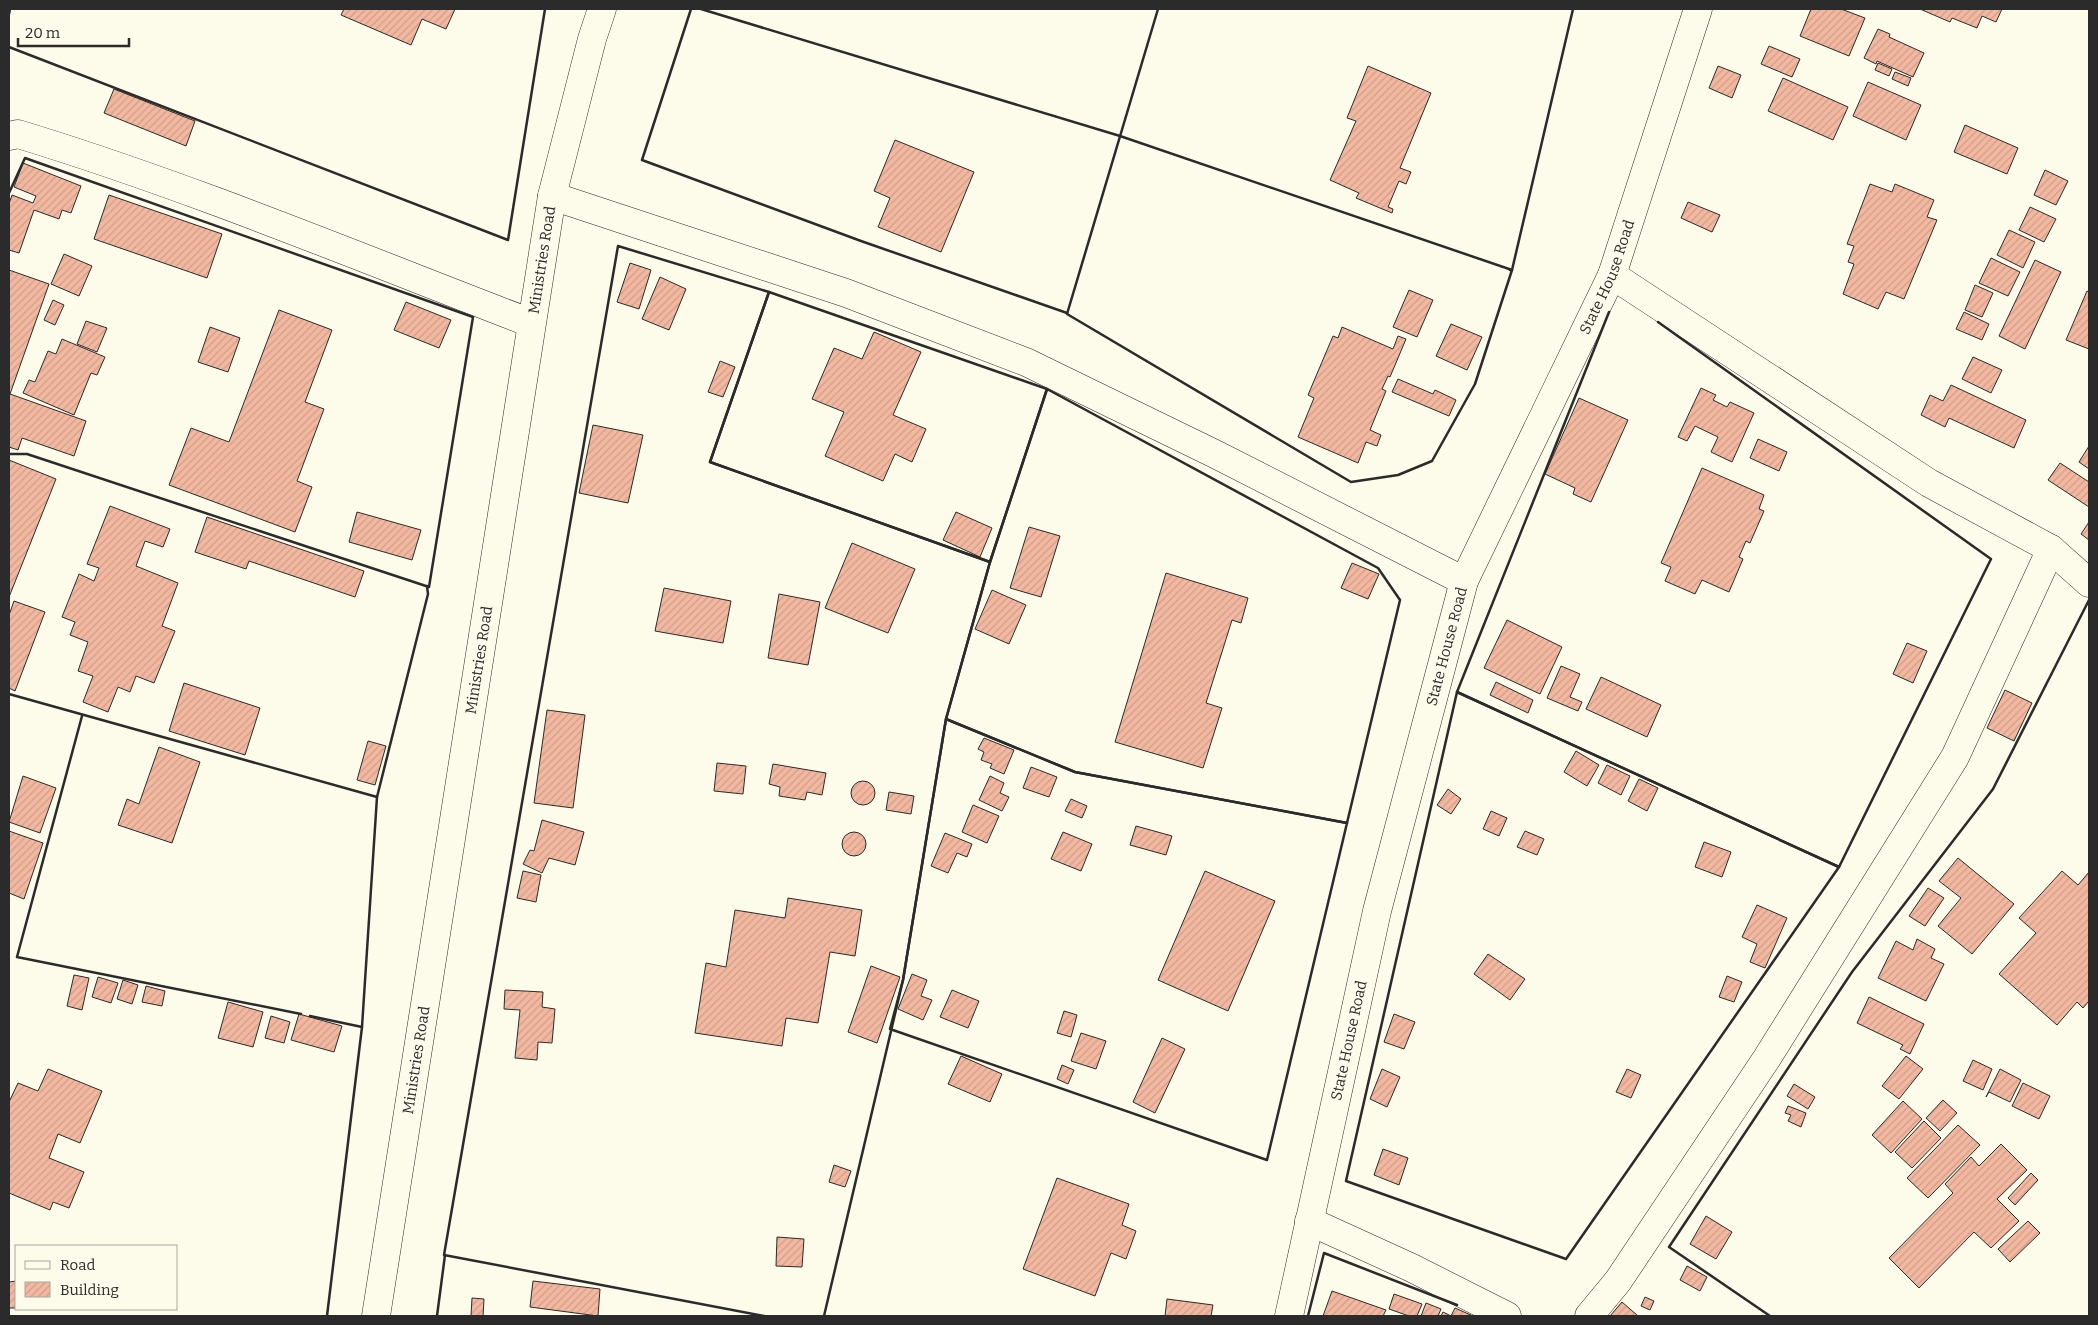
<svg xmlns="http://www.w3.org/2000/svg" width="2098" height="1325" font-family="Bitter,serif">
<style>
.building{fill:url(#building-hatch);stroke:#2b2b2b}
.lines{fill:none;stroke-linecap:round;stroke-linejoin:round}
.street-casing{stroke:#2b2b2b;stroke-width:29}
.secondary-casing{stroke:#2b2b2b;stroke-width:29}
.primary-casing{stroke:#2b2b2b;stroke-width:29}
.street{stroke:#fdfbea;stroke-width:28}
.secondary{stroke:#fdfbea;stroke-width:28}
.primary{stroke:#fdfbea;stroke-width:28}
.wall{stroke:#2b2b2b;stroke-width:2.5}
.labels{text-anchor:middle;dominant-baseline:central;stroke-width:4;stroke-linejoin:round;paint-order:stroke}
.street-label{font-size:15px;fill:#2b2b2b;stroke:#fdfbea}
</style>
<defs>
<pattern id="building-hatch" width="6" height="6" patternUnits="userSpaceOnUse" patternTransform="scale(1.25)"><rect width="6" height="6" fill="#f2b8a0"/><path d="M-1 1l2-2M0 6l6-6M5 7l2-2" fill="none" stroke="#d09e8a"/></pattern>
</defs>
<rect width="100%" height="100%" fill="#fdfbea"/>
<g class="building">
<polygon points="344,9 455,9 446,29 422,19 411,45 341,15"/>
<polygon points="1811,9 1841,9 1865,18 1849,56 1800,36"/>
<polygon points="1920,9 2002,9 1996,22 1982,16 1977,28 1952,18 1950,22"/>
<polygon points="1878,29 1890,34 1889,37 1924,53 1913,77 1877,61 1876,64 1864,58"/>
<polygon points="1769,46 1800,59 1792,77 1761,64"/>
<polygon points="1878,63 1892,69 1889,76 1875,70"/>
<polygon points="1368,66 1431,93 1400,168 1411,172 1406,184 1399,181 1388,207 1393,209 1392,213 1356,198 1359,193 1330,180 1356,121 1347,118"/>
<polygon points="1718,66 1741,75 1732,98 1709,88"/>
<polygon points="1895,72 1911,78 1908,86 1892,79"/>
<polygon points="1783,78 1848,107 1833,140 1768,111"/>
<polygon points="1868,82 1921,105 1906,140 1853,116"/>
<polygon points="114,89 195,121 186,146 104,113"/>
<polygon points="1965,125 2018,148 2007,174 1954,152"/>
<polygon points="895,140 974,172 941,252 878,227 890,198 874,191"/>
<polygon points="23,163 81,186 71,213 62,210 59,219 34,210 19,253 9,250 9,204 12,195 33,203 36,196 14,187"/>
<polygon points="2045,170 2068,181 2056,205 2034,195"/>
<polygon points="1870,184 1892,192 1895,184 1934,200 1927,217 1937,220 1904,299 1886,292 1878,309 1843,294 1854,264 1848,262 1854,246 1847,244"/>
<polygon points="109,195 222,234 207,278 94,239"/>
<polygon points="1688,202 1720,215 1712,232 1681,218"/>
<polygon points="2030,207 2056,219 2044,242 2019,230"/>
<polygon points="2009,230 2035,242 2023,268 1997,255"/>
<polygon points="64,254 92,266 79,296 51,284"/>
<polygon points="1991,258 2020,272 2008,296 1979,283"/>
<polygon points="2035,260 2061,272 2025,349 1999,336"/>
<polygon points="630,263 651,270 639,309 617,302"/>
<polygon points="9,270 49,284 10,394 86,421 74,456 22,438 18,450 9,447"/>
<polygon points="660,277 686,289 669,330 642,319"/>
<polygon points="1975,285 1993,293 1982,317 1965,310"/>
<polygon points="1409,290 1433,300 1417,337 1393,327"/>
<polygon points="2087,291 2089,292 2089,349 2066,340"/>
<polygon points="53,300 64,305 55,325 44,320"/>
<polygon points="406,302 451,320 439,348 394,330"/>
<polygon points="279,310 332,330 305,402 324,409 297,481 312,487 295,532 169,485 191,428 229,442"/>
<polygon points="1964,312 1989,324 1982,340 1956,329"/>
<polygon points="86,321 107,328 97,352 77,344"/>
<polygon points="1451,324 1482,337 1467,370 1436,356"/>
<polygon points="210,327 240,338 228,372 198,362"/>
<polygon points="1342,327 1393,349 1398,336 1406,339 1390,377 1388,376 1382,389 1386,391 1370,430 1381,435 1377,446 1366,442 1358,463 1298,437 1314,398 1308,395 1333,336 1338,338"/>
<polygon points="874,332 921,352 893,415 926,429 912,462 895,454 883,481 825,456 844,412 812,399 834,348 862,359"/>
<polygon points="62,339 105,357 97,375 91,373 74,415 23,393 29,380 35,382 48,351 56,354"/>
<polygon points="1973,357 2002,370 1991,393 1962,379"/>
<polygon points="720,361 735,367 723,397 708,392"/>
<polygon points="1398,379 1433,394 1435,390 1456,400 1449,416 1392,392"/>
<polygon points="1951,385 2026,420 2014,448 1949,418 1945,427 1921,415 1930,395 1943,401"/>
<polygon points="1701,388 1716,395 1713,400 1727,407 1730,402 1754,413 1732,462 1711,452 1718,437 1695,426 1687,441 1678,437"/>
<polygon points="1579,398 1628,420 1591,502 1573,494 1575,488 1545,474"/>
<polygon points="593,425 643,435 628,503 579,493"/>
<polygon points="1758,439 1787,452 1779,471 1750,458"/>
<polygon points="2089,446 2089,469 2079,462"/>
<polygon points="9,460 56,479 9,597"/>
<polygon points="2060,463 2089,482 2089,507 2048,480"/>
<polygon points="1702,468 1764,495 1759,509 1764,511 1750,543 1746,541 1739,557 1743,559 1729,592 1702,580 1695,594 1665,581 1671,567 1661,563"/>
<polygon points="110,506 170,529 163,547 145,541 136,566 178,583 162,626 175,631 154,683 136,676 130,692 118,687 108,712 83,702 93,676 78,671 88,642 70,635 75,622 62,617 79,574 94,581 99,568 87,564"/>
<polygon points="357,512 421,530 412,560 349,542"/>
<polygon points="956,512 992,528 980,557 943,540"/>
<polygon points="207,517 364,571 355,597 249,561 246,569 195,552"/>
<polygon points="2089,522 2089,540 2081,534"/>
<polygon points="1029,527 1060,536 1041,597 1010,588"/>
<polygon points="852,543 915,569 888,633 825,608"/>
<polygon points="1352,563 1379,574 1368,599 1341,588"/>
<polygon points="1166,573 1248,598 1241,623 1232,620 1206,703 1222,708 1203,768 1115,742"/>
<polygon points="664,588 731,601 723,643 655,631"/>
<polygon points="992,590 1026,605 1009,644 975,629"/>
<polygon points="779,594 820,602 808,665 768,658"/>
<polygon points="14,601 45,612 15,691 9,688 9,615"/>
<polygon points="1507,620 1562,647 1540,694 1484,668"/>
<polygon points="1907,643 1927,651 1913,683 1893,674"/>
<polygon points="1561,666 1580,674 1570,697 1582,702 1578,711 1547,698"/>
<polygon points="1601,677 1661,705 1647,737 1586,709"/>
<polygon points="1496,682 1533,700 1528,713 1490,695"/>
<polygon points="184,683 260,708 245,755 169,731"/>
<polygon points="2005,690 2032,703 2014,741 1987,728"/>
<polygon points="547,710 585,715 573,808 534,803"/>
<polygon points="984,738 1014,750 1004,774 990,768 992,764 981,760 984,752 978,749"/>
<polygon points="368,741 386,746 375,785 357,780"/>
<polygon points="159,747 200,762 172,843 118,825 127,799 139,804"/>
<polygon points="1576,751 1599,765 1587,786 1564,772"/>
<polygon points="717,763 746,766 743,794 714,791"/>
<polygon points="773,764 826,773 822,795 807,792 805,800 779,796 780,787 769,784"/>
<polygon points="1607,765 1630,776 1621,795 1598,783"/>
<polygon points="1031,767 1057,777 1049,797 1023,788"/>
<polygon points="23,776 56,788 40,833 9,822"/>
<polygon points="990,776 1004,783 1000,793 1009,797 1002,811 979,800"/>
<polygon points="1639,779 1658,788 1647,811 1628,801"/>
<circle cx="863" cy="793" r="12"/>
<polygon points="1448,789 1461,799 1451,814 1437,805"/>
<polygon points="889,792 914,796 911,814 886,810"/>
<polygon points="1071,799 1087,806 1082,818 1065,811"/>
<polygon points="973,805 999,816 987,843 962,832"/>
<polygon points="1491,811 1507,818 1499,836 1483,829"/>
<polygon points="542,820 584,832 575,865 549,858 542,873 523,864 530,850 534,851"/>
<polygon points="1136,826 1172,836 1166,855 1130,845"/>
<polygon points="9,831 43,843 24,899 9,893"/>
<polygon points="1525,831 1544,839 1537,855 1517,847"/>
<polygon points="1063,832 1092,844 1081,871 1051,859"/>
<circle cx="854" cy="844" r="12"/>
<polygon points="945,833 972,844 967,857 957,853 948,873 931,866"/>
<polygon points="1704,842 1731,852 1722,877 1695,867"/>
<polygon points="1958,858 2014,904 1972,954 1938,926 1961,898 1939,881"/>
<polygon points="523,871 541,875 536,902 517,898"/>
<polygon points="1205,871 1275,901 1228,1011 1158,980"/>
<polygon points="2062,871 2078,885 2089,872 2089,1001 2083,1008 2077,1002 2057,1025 1999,974 2036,933 2019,918"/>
<polygon points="1928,888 1944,898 1925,926 1909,916"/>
<polygon points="788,898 862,910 855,956 830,952 818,1023 786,1018 782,1046 695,1033 706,963 726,967 735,910 785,918"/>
<polygon points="1757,905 1787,918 1765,968 1750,962 1757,944 1742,937"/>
<polygon points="1917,939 1935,949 1931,958 1944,964 1926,1001 1878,978 1896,941 1913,950"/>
<polygon points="1488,954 1525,979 1510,1000 1474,974"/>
<polygon points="871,966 900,977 877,1043 848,1032"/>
<polygon points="912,974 927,980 921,996 932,1000 923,1020 898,1009"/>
<polygon points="74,975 89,978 82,1010 67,1006"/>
<polygon points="1727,976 1742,982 1734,1002 1719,997"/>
<polygon points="98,977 118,983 111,1003 92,997"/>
<polygon points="123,980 138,985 132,1004 117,999"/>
<polygon points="146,986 165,991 162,1006 142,1002"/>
<polygon points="505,990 543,992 542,1007 555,1009 552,1043 538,1042 537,1060 515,1058 520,1010 504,1009"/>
<polygon points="952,990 979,1001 968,1028 940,1017"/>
<polygon points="1869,997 1924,1024 1910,1054 1900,1049 1903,1045 1857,1023"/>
<polygon points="228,1002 263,1012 253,1047 218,1038"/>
<polygon points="1064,1011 1077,1015 1071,1037 1057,1033"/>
<polygon points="299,1014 342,1026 334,1052 291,1040"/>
<polygon points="1394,1014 1415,1022 1404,1049 1384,1042"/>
<polygon points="271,1016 290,1022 284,1043 265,1038"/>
<polygon points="1081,1033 1106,1041 1096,1069 1071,1061"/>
<polygon points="1162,1038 1185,1049 1155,1113 1133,1102"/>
<polygon points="961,1056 1002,1074 990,1102 948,1084"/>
<polygon points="1906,1056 1923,1069 1899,1099 1882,1086"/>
<polygon points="1973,1060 1992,1069 1983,1090 1963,1081"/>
<polygon points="1062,1065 1074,1070 1068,1084 1057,1079"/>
<polygon points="48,1069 102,1091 80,1143 58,1134 49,1158 84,1172 69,1208 53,1202 50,1210 9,1193 9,1102 18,1083 38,1091"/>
<polygon points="1382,1069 1400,1077 1387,1107 1370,1099"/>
<polygon points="1627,1069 1641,1075 1631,1098 1616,1092"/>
<polygon points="2000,1069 2021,1080 2010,1102 1989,1092 1986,1097"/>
<polygon points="2023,1083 2050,1096 2039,1119 2012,1106"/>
<polygon points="1794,1084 1815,1097 1808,1109 1787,1096"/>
<polygon points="1943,1100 1957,1113 1940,1131 1926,1118"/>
<polygon points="1903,1101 1922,1119 1891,1153 1872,1135"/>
<polygon points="1788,1106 1806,1113 1801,1127 1788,1121 1791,1115 1785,1113"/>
<polygon points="1924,1121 1941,1138 1912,1168 1895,1152"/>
<polygon points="1958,1125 1980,1145 1928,1198 1907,1178"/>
<polygon points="2001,1144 2027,1170 1997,1199 2019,1221 1991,1248 1974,1232 1919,1288 1889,1258 1953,1193 1945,1184 1971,1157 1979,1166"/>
<polygon points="1383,1149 1408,1158 1399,1185 1374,1175"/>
<polygon points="834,1165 851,1171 845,1187 829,1182"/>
<polygon points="2031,1173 2038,1180 2015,1205 2008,1198"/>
<polygon points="1057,1178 1129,1204 1122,1225 1136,1231 1126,1259 1111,1253 1095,1296 1023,1269"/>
<polygon points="1706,1216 1732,1232 1716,1259 1690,1244"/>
<polygon points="2028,1221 2040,1233 2010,1262 1998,1249"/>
<polygon points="777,1237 804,1239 802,1267 776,1266"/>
<polygon points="1687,1266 1707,1277 1700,1291 1680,1280"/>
<polygon points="16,1281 16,1308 9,1308 9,1282"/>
<polygon points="533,1281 600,1289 598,1316 530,1307"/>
<polygon points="1332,1291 1386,1310 1383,1316 1323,1316"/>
<polygon points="1394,1294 1422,1304 1417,1316 1409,1316 1389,1309"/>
<polygon points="1645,1297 1654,1301 1650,1310 1641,1306"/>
<polygon points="472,1298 484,1299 483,1316 471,1316"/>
<polygon points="1167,1299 1213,1305 1211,1316 1165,1316"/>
<polygon points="1622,1302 1638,1316 1610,1316"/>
<polygon points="1426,1303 1441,1309 1438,1316 1421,1316"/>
<polygon points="1455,1308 1473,1316 1441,1316 1443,1312 1451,1316"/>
</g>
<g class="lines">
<g class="street-casing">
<g id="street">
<path d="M9,136L18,134C192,187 361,258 531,323"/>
<polyline points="552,196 846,293 1026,362 1215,454 1464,581"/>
<polyline points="1612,275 1929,483 2051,549 2089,583"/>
<polyline points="1309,1221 1412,1268 1507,1316"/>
<polyline points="1589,1316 1618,1281 1767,1058 1955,757 2051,549"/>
</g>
</g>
<g class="secondary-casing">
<g id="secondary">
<path id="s1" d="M1289,1316L1377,911L1464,581L1612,275L1698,9"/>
</g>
</g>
<g class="primary-casing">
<g id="primary">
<path id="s2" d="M376,1316L552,196L592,39L602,9"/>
</g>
</g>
<use href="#street" class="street"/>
<use href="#secondary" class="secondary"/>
<use href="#primary" class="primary"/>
<g class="wall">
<polyline points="691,9 642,160 861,241 1067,313"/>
<polyline points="701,9 1120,136 1512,270 1475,384 1432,461 1398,475 1351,482 1067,314 1158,9"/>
<polyline points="9,14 10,9"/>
<polyline points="9,47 508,240 545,9"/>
<polyline points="9,193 25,158 473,317 429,587 27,454 9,454"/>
<polyline points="1510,270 1512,270 1573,9"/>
<polygon points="769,292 1047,389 990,562 710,462"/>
<polygon points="1047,389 1378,568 1400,600 1347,823 1075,772 946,719 990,562"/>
<polyline points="1457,692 1839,867 1991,559 1658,322"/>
<polyline points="1457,692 1839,867 1566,1259 1346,1181 1457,692 1609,312"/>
<polyline points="9,694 377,797 428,594 427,586"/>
<polyline points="82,716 17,957 301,1014"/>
<polygon points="946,719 1075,772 1347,823 1267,1160 890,1029 903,980"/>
<polyline points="310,1016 362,1027"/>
<polyline points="327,1316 362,1027 377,797"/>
<polyline points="437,1316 445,1255"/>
<polyline points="764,1316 444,1255 618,246 769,292 710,462 990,562 946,719 903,980 824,1316"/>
<polyline points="1308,1316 1324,1253 1457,1305"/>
<polyline points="1770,1316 1669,1247 1852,972 1993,789 2089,600"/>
</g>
</g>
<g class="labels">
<g class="street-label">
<text stroke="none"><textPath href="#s2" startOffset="1069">Ministries Road</textPath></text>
<text stroke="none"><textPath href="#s1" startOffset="1092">State House Road</textPath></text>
<text stroke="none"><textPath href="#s1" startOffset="688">State House Road</textPath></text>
<text stroke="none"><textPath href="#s2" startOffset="664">Ministries Road</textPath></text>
<text stroke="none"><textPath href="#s1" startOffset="282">State House Road</textPath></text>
<text stroke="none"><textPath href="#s2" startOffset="259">Ministries Road</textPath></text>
</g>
</g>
<rect width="2098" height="1325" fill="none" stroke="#2b2b2b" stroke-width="20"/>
<rect x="15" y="1245" width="162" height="65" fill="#fdfbea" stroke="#a9a89e"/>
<rect x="25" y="1261" width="25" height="8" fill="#fdfbea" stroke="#a9a89e"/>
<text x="60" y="1270" font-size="15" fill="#2b2b2b">Road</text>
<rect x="25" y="1282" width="25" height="15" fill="url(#building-hatch)" stroke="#a9a89e"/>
<text x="60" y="1295" font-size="15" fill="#2b2b2b">Building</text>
<path d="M18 38v8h111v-8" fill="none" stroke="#2b2b2b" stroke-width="2.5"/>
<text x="25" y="38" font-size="15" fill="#2b2b2b" stroke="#fdfbea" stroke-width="4" paint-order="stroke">20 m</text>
</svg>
